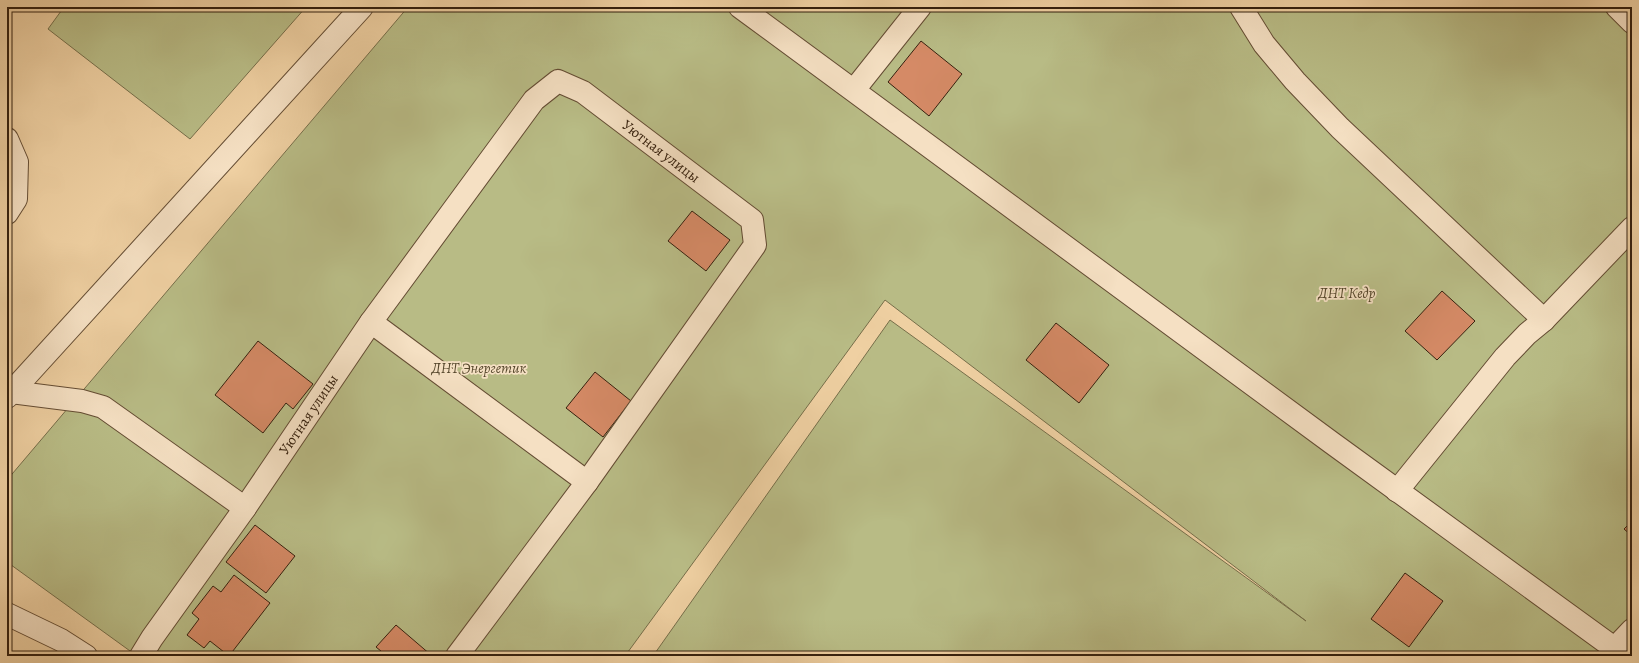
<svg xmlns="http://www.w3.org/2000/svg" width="1639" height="663" font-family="Alegreya,serif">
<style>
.green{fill:#b8bb85;stroke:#766e4a}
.building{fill:#d58a66;stroke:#35200e}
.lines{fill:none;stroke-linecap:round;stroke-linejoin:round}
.minor-casing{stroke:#644c33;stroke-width:24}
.minor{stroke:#f5e0c3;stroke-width:22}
.labels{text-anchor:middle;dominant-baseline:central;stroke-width:3.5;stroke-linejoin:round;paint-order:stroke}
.street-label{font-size:15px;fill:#35200e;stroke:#f5e0c3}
.park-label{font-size:15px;font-style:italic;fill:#56472c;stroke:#f5e0c3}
</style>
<rect width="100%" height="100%" fill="#efd0a2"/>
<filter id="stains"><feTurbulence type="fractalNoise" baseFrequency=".005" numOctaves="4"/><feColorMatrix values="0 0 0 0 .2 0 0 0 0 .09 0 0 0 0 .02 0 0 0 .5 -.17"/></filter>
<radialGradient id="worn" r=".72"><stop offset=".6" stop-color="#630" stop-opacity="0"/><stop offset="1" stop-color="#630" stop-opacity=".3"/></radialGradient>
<g class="green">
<polygon points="64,7 306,7 190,139 48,29"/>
<polygon points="408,7 1632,7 1632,656 653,656 890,320 1306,621 885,300 625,656 137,656 7,562 7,480"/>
</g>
<g class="building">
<polygon points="921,41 962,74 929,116 888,82"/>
<polygon points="692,211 730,240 706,271 668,241"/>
<polygon points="1442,291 1475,321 1437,360 1405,331"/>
<polygon points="1056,323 1109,365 1079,403 1026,360"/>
<polygon points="258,341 313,384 293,409 286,403 263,433 215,395"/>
<polygon points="595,372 631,401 603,437 566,408"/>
<polygon points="1632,521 1632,536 1624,529"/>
<polygon points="255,525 295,556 266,593 226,562"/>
<polygon points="1405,573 1443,601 1409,647 1371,619"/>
<polygon points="234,575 270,603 229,656 210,641 204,648 187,635 199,619 192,613 213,586 221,592"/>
<polygon points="396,625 431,655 430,656 387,656 376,647"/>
</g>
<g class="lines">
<g class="minor-casing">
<g id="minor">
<polyline points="740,7 1332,443 1625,656"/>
<polyline points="1241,7 1264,44 1295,81 1340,128 1544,320"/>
<polyline points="1617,7 1632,22"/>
<polyline points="854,90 920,7"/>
<polyline points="7,139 17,162 16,199 7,213"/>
<polyline points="371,322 587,482"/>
<polyline points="11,392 82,401 103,407 245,508"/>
<polyline points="7,397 362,7"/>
<polyline points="1397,491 1505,357 1527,334 1544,320 1632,228"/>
<polyline points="7,614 61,640 86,656"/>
<polyline points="1614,649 1632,630"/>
<path id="s1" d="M141,656L152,638L245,508L371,322L534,100L558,81L583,92L752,220L755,245L587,482L457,656"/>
</g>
</g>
<use href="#minor" class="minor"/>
</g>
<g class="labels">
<g class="street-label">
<text stroke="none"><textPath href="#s1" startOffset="837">Уютная улицы</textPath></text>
<text stroke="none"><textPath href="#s1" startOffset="294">Уютная улицы</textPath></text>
</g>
<g class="park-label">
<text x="1347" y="293">ДНТ Кедр</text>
<text x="479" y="368">ДНТ Энергетик</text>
</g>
</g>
<rect width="1639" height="663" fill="none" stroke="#efd0a2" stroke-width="24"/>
<rect x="8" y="8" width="1623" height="647" fill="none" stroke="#35200e" stroke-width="2"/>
<rect x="12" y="12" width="1615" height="639" fill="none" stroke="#35200e"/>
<rect width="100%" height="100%" filter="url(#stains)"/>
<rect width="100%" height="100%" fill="url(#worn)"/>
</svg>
